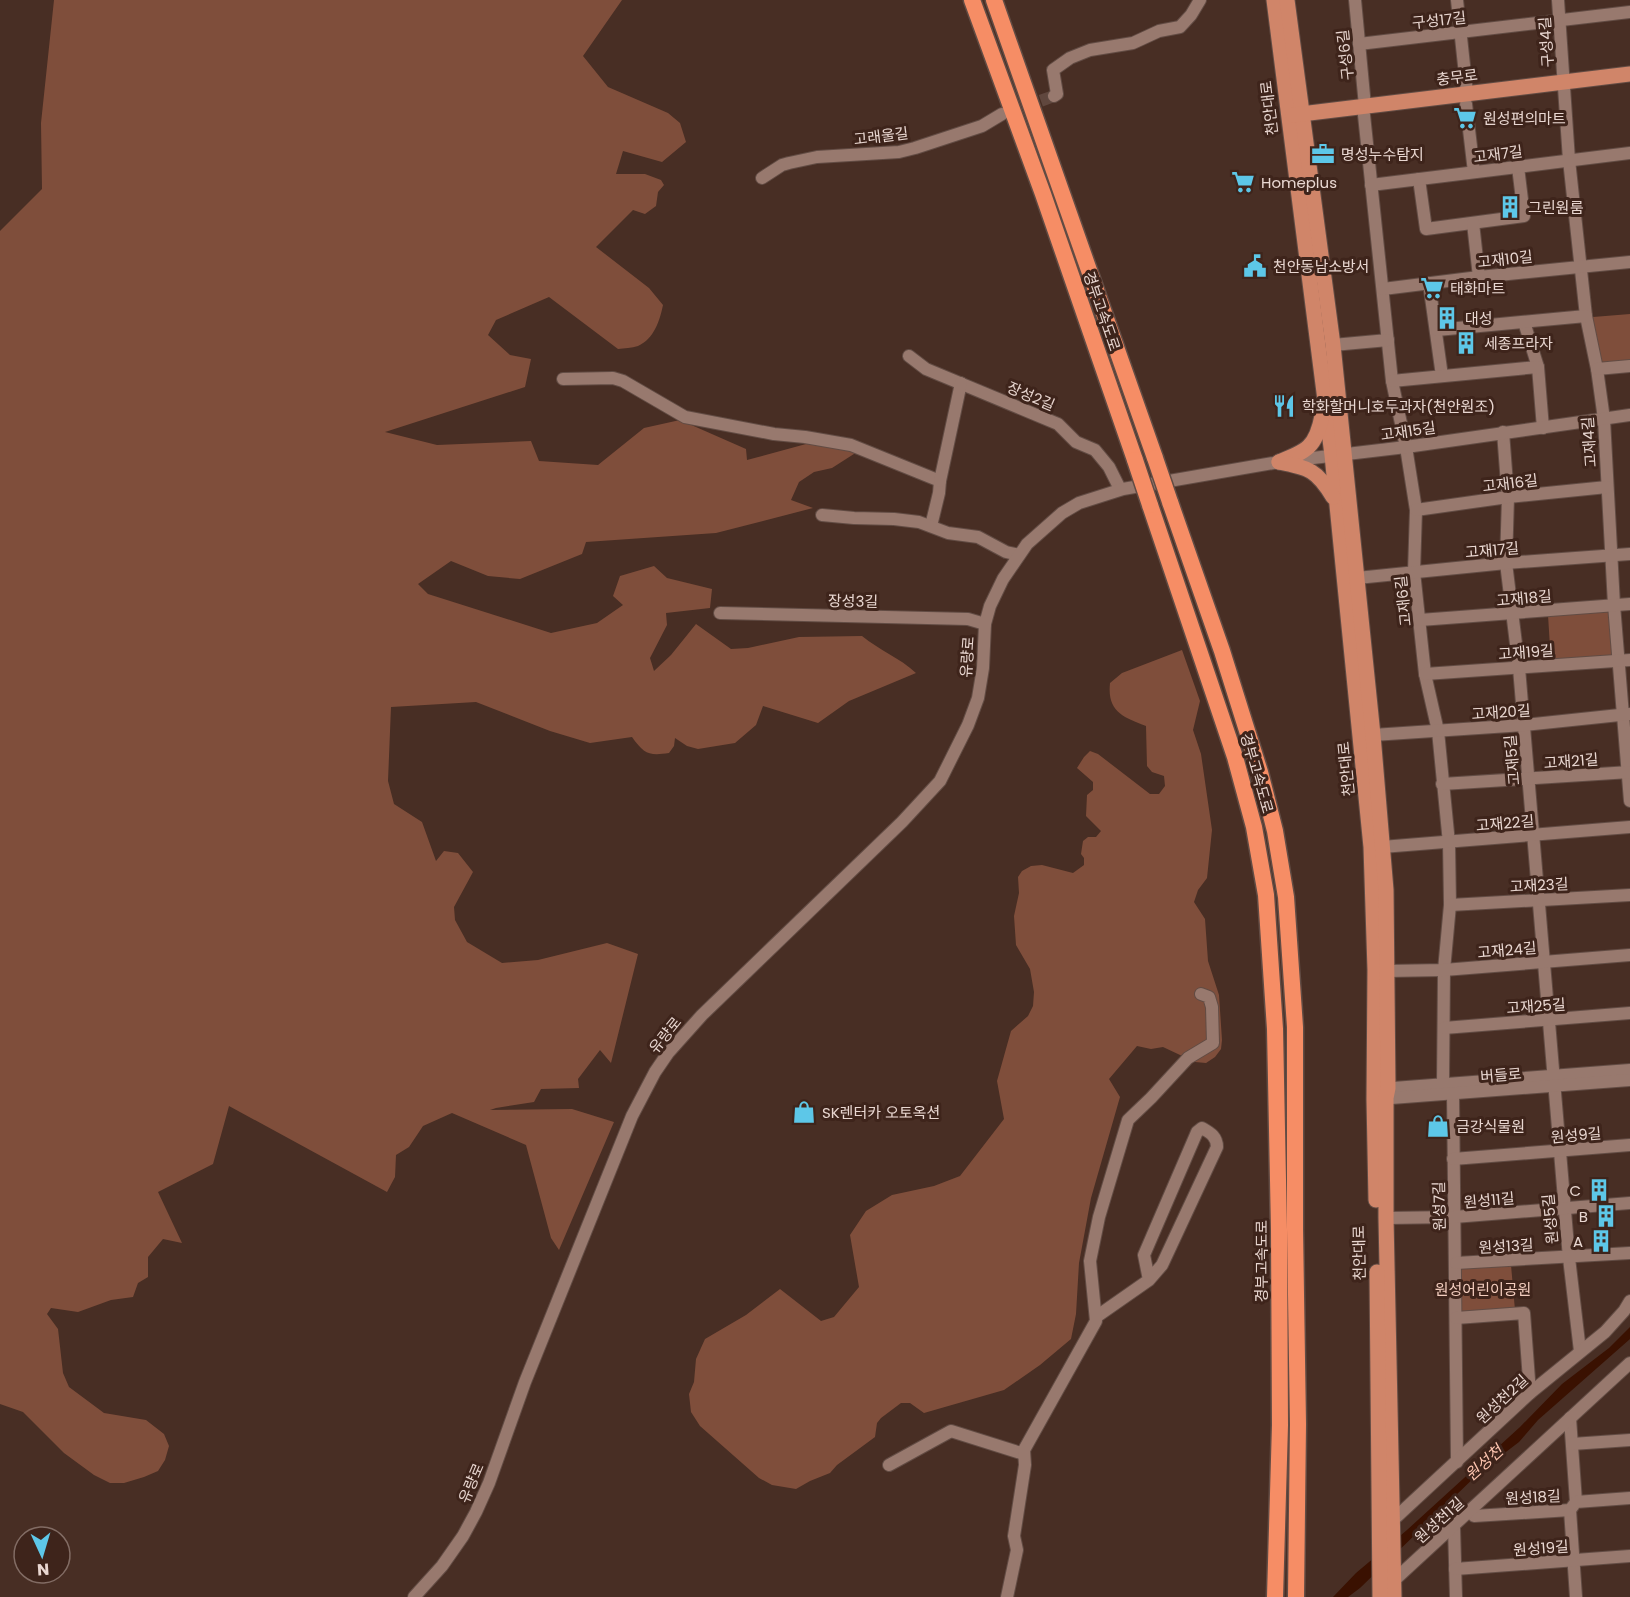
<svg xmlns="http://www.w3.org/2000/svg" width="1630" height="1597" font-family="Poppins,'Noto Sans KR',sans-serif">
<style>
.green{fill:#7f4e3b}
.water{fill:#3a1101}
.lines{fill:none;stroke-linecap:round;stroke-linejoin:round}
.minor-tunnel{stroke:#60473e;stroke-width:12;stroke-dasharray:12 6;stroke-linecap:butt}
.minor-casing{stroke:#624c44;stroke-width:14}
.major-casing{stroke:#624c44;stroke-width:17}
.highway-casing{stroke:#624c44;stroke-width:19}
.minor{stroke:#98796e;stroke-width:12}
.major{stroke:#d08569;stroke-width:15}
.highway{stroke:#f68d65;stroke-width:16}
.highway-bridge-casing{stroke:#624c44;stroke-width:19;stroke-linecap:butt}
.highway-bridge{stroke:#f68d65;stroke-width:16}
.labels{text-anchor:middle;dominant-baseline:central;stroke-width:6;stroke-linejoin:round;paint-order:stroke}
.street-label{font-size:15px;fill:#e9d7d1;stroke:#3e241b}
.poi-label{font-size:15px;fill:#e9d7d1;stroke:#3e241b;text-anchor:start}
.park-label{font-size:15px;fill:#f4cebf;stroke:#3e241b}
.water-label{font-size:16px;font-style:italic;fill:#fdc4af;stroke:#3e241b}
</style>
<rect width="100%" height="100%" fill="#482e24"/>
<g class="green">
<path d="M54,0H622L583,56L608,87L668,113L680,123L686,142L662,162L623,151L616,174H645L661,180L664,185L658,192L656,206L645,214L633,210L596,247L649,288L663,305C660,320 654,339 638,346C632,348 624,348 618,349L549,297L496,320L488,335L510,355L531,359L525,387L385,432L437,445L531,441L539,461L598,465L644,428L680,420L746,449L747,460L806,444L831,445L857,452L832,468L814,472L799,482L791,500L813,508L716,533L586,542L582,554L520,579L488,576L451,561L418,584L428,594L551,633L597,623L623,605L613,596L620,576L654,566L667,578L712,589L710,608L666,613L667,625L650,658L654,671L671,655L696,624L731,649L748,648L799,637L862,636C879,650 900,658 916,673L849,701L818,723L763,706L756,725L735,743L698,749L687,746L675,738L674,746L669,753C649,756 644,754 632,737L590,743L550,731L476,702L391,707L388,781L394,804L422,822L436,861L444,851L458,853L473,872L454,907L455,920L467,942L502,963L538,960L607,943L638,954L611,1063L600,1050L578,1079L579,1088L541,1089L534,1102L496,1108L490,1110L572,1109L614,1122L559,1250L551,1238L526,1145L452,1113L423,1126L409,1147L396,1155L395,1177L387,1192L229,1106L213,1164L158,1192L182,1243L163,1239L148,1257V1277L138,1283L133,1297L111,1300L78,1312L51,1308L47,1314L58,1329L63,1373L69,1387L104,1413L146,1420L164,1434L169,1446L165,1460L158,1471L144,1477L124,1483H110L94,1475L64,1453L23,1412L0,1404V231L42,189L41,123Z"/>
<polygon points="1630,314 1630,362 1601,365 1596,361 1593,317"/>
<polygon points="1609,610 1613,655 1610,659 1551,663 1548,615"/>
<path d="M1182,650L1200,701L1193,730L1201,754L1212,830L1207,878L1198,890L1194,902L1205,919L1208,961L1219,995L1222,1040L1221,1049L1215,1057L1206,1063L1195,1062L1163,1047L1151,1049L1137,1046L1109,1079L1120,1097L1091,1198L1079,1263L1076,1314L1071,1339L1040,1365L1004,1390L924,1413L910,1403H901L881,1418L877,1423L875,1437L837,1465L830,1473L810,1481L796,1489L772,1485L759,1478L700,1426L691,1412L689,1394L694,1382L696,1359L705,1339L746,1315L780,1289L821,1321L834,1317L859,1287L850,1235L866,1211L892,1195L934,1186L960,1176L1004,1119L997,1081L1011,1031L1028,1016L1033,1006L1034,992L1030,969L1016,945L1014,916L1019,893L1018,877L1022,871L1031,866L1042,865L1073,873L1084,865V858L1081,854L1083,841L1088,837H1096L1101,831L1086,816L1087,795L1093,790V782L1077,768L1084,757L1090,751L1098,754L1150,794H1159L1165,786L1164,776L1152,772L1147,766L1146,726C1123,717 1107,712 1110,683L1122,673Z"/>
<polygon points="1511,1265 1515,1310 1456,1314 1456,1268"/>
</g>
<polygon class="water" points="1630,1327 1630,1339 1538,1420 1519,1442 1481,1471 1360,1588 1348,1597 1333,1597 1356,1573 1407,1530 1520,1427 1562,1384 1609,1348"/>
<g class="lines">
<polyline class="minor-tunnel" points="1007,113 1054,96"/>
<g class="minor-casing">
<g id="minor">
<polyline points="1355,0 1365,106"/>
<polyline points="1457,0 1467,93"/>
<polyline points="1558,0 1569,160 1586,316 1597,369 1604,419 1614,605 1630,801"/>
<polyline points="1359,44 1630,12"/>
<polyline points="1054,96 1057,94 1053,70 1070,58 1090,50 1133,43 1159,31 1180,27 1191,15 1200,0"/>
<polyline points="1466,104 1474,172"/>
<polyline points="1364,115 1392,381 1406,447 1416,510 1414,572 1425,674 1438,731 1449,843 1450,905 1444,970 1443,1085"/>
<polyline points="762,178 782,165 789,163 817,157 899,152 915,148 982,126 1002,114"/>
<polyline points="1419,179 1426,229 1524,216 1518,167"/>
<polyline points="1371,185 1630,153"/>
<polyline points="1473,223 1479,277"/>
<polyline points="1429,283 1442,376"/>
<polyline points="1383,289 1479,277 1630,262"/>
<polyline points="1524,322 1538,367 1543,428"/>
<polyline points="1437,330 1586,316"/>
<polyline points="1333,345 1388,340"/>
<polyline points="909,356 926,369 1058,424 1076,442 1095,450 1109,467 1120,489"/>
<polyline points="1597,369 1630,366"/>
<polyline points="563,379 613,378 623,381 685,417 774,434 805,437 851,445 940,481 939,493 931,526"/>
<polyline points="1392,381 1538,367"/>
<polyline points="1503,432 1508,497 1506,563 1519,668 1569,1258 1580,1351"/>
<polyline points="940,481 961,383"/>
<polyline points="1416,510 1508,497 1607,487"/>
<polyline points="822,515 854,518 894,519 919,522 948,533 978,537 1006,552 1019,555"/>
<polyline points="1357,578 1506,563 1630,554"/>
<polyline points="720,613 968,619 985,624"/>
<polyline points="1420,620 1630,604"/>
<polyline points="1425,674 1630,660"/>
<polyline points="1373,735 1524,725 1629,714"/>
<polyline points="1442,784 1630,772"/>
<polyline points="1382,847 1630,827"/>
<polyline points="1450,905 1630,895"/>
<polyline points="1386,971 1444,970 1630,955"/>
<polyline points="1444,1028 1630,1013"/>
<polyline points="1380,1089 1630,1070"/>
<polyline points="1453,1093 1457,1462"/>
<polyline points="1378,1099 1630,1080"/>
<polyline points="1453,1159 1630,1145"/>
<polyline points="1386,1218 1454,1217 1630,1203"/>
<polyline points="1456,1263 1630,1253"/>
<path d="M1096,1317L1149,1280L1162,1265L1217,1147C1217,1137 1211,1133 1202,1128L1197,1132L1144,1255L1149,1280"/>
<polyline points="1456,1318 1524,1313 1530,1393"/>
<polyline points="1570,1418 1576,1502"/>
<polyline points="1572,1444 1630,1440"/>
<polyline points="889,1465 951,1431 1024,1454"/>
<polyline points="1570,1510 1576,1597"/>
<polyline points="1471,1512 1474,1516 1570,1510 1576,1502 1630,1498"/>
<polyline points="1393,1520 1530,1393 1605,1332 1624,1311 1630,1301"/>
<polyline points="1454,1527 1456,1597"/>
<polyline points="1455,1569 1630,1556"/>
<polyline points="1389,1585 1630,1363"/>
<polyline points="414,1597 442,1566 463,1536 476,1512 489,1483 525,1382 632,1116 655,1072 668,1053 702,1015 902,822 940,781 968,725 978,698 983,668 985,624 990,606 1003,579 1027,544 1062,513 1079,503 1123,489 1279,462 1406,447 1630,415"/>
<polyline points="1007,1597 1017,1550 1014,1536 1025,1465 1024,1450 1096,1321 1090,1261 1099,1217 1128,1120 1151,1098 1188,1058 1213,1043 1212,1007 1209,997 1201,994"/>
</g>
</g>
<g class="major-casing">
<g id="major">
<polyline points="1274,0 1332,455 1371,847 1375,970 1374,1099 1376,1200"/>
<polyline points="1287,0 1333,345 1373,735 1386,890 1388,1088 1386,1098 1386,1218 1394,1597"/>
<polyline points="1293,115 1630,74"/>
<path d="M1279,462C1307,451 1316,447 1322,416"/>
<path d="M1279,462C1309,468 1317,470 1333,497"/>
<polyline points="1377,1272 1380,1597"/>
</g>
</g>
<g class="highway-casing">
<g id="highway">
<polyline points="972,0 1043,194 1135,460"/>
<polyline points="994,0 1155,458"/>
<polyline points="1170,502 1222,651 1260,772 1275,831 1286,897 1295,1027 1295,1229 1298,1424 1296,1597"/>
<polyline points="1150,505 1235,757 1254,827 1266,895 1275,1029 1279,1230 1280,1425 1275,1597"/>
</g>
</g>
<use href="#minor" class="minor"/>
<use href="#major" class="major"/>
<use href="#highway" class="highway"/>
<g class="highway-bridge-casing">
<g id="highway-bridge">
<polyline points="1155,458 1170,502"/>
<polyline points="1135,460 1150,505"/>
</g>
</g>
<use href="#highway-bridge" class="highway-bridge"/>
</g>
<defs>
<g id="supermarket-bare" transform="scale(1.8)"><path d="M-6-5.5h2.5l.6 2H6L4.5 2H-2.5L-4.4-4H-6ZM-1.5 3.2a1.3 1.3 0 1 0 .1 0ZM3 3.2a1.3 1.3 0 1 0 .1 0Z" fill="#5dc7e8" stroke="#3e241b" stroke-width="2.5" paint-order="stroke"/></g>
<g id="office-bare" transform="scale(1.8)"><path d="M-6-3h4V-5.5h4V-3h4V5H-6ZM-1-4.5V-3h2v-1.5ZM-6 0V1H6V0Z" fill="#5dc7e8" stroke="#3e241b" stroke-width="2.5" paint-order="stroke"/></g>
<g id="building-bare" transform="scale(1.8)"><path d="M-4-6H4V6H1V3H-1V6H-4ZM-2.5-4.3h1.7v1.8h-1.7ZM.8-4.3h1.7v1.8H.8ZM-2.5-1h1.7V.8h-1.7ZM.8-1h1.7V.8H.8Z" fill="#5dc7e8" stroke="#3e241b" stroke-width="2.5" paint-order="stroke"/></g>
<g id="civic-bare" transform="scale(1.8)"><path d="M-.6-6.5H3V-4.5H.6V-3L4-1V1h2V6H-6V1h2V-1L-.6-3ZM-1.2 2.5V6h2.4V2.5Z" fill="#5dc7e8" stroke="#3e241b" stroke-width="2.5" paint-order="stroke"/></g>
<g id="restaurant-bare" transform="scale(1.8)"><path d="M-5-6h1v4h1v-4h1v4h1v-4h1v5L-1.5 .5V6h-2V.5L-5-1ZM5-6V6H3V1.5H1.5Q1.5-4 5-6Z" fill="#5dc7e8" stroke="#3e241b" stroke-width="2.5" paint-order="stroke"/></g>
<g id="shop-bare" transform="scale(1.8)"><path d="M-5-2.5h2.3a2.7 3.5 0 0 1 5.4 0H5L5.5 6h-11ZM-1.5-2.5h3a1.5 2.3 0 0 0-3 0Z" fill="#5dc7e8" stroke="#3e241b" stroke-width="2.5" paint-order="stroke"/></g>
</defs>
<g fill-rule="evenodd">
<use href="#supermarket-bare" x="1465" y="118"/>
<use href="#office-bare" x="1323" y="154"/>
<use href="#supermarket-bare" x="1243" y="182"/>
<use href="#building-bare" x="1510" y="207"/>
<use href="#civic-bare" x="1255" y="266"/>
<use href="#supermarket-bare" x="1432" y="288"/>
<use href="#building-bare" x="1447" y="318"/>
<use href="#building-bare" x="1466" y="343"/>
<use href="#restaurant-bare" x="1284" y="406"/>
<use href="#shop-bare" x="804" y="1112"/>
<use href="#shop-bare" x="1438" y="1126"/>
<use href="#building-bare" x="1599" y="1190"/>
<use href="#building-bare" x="1606" y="1216"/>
<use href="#building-bare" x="1601" y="1241"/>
</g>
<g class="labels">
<g class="street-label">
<text transform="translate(1439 20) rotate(-6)">구성17길</text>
<text transform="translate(1546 42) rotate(-94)">구성4길</text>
<text transform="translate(1345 55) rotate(-96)">구성6길</text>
<text transform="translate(1457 77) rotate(-7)">충무로</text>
<text transform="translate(1269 108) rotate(-97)">천안대로</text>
<text transform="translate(881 136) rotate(-7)">고래울길</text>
<text transform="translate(1498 154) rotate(-7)">고재7길</text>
<text transform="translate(1505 259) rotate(-6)">고재10길</text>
<text transform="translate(1102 311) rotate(71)">경부고속도로</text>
<text transform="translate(1031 396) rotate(23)">장성2길</text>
<text transform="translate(1408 431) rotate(-8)">고재15길</text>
<text transform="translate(1589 442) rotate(-94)">고재4길</text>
<text transform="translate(1510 483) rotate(-7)">고재16길</text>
<text transform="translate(1492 550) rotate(-5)">고재17길</text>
<text transform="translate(1524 598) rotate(-5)">고재18길</text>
<text transform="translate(853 601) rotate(1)">장성3길</text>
<text transform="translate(1403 601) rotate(-96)">고재6길</text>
<text transform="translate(1526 652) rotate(-4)">고재19길</text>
<text transform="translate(967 657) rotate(-86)">유량로</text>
<text transform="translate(1501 712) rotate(-4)">고재20길</text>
<text transform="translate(1512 760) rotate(-95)">고재5길</text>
<text transform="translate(1571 761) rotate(-4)">고재21길</text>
<text transform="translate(1346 769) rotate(-96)">천안대로</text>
<text transform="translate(1257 773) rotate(74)">경부고속도로</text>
<text transform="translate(1505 823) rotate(-5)">고재22길</text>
<text transform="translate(1539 885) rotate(-3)">고재23길</text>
<text transform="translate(1507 950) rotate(-5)">고재24길</text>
<text transform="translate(1536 1006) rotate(-4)">고재25길</text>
<text transform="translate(665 1035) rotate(-51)">유량로</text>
<text transform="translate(1501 1075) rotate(-5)">버들로</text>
<text transform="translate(1576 1135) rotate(-5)">원성9길</text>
<text transform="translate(1489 1200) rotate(-5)">원성11길</text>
<text transform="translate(1439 1206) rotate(-91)">원성7길</text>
<text transform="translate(1550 1219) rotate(-95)">원성5길</text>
<text transform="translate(1506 1246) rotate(-3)">원성13길</text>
<text transform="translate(1359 1253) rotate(-91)">천안대로</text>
<text transform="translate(1261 1261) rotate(-90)">경부고속도로</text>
<text transform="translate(1502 1399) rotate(-43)">원성천2길</text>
<text transform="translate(471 1483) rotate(-67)">유량로</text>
<text transform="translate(1533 1497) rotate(-3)">원성18길</text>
<text transform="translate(1439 1520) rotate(-42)">원성천1길</text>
<text transform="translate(1541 1548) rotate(-4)">원성19길</text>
</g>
<g class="poi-label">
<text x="1483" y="118">원성편의마트</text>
<text x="1341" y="154">명성누수탐지</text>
<text x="1261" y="182">Homeplus</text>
<text x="1528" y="207">그린원룸</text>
<text x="1273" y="266">천안동남소방서</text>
<text x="1450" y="288">태화마트</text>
<text x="1465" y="318">대성</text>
<text x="1484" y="343">세종프라자</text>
<text x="1302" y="406">학화할머니호두과자(천안원조)</text>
<text x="822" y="1112">SK렌터카 오토옥션</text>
<text x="1456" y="1126">금강식물원</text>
<text x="1581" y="1190" text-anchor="end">C</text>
<text x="1588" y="1216" text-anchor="end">B</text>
<text x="1583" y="1241" text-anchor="end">A</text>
</g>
<g class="park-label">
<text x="1483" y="1289">원성어린이공원</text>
</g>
<g class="water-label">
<text transform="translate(1484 1463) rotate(-42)">원성천</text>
</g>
</g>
<g transform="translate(42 1555) rotate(176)"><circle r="28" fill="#3e241b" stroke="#826c64" stroke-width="1.5"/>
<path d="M0-4.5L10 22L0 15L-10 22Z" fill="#5dc7e8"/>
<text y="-9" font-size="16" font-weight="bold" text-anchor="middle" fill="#e9d7d1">N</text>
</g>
</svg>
